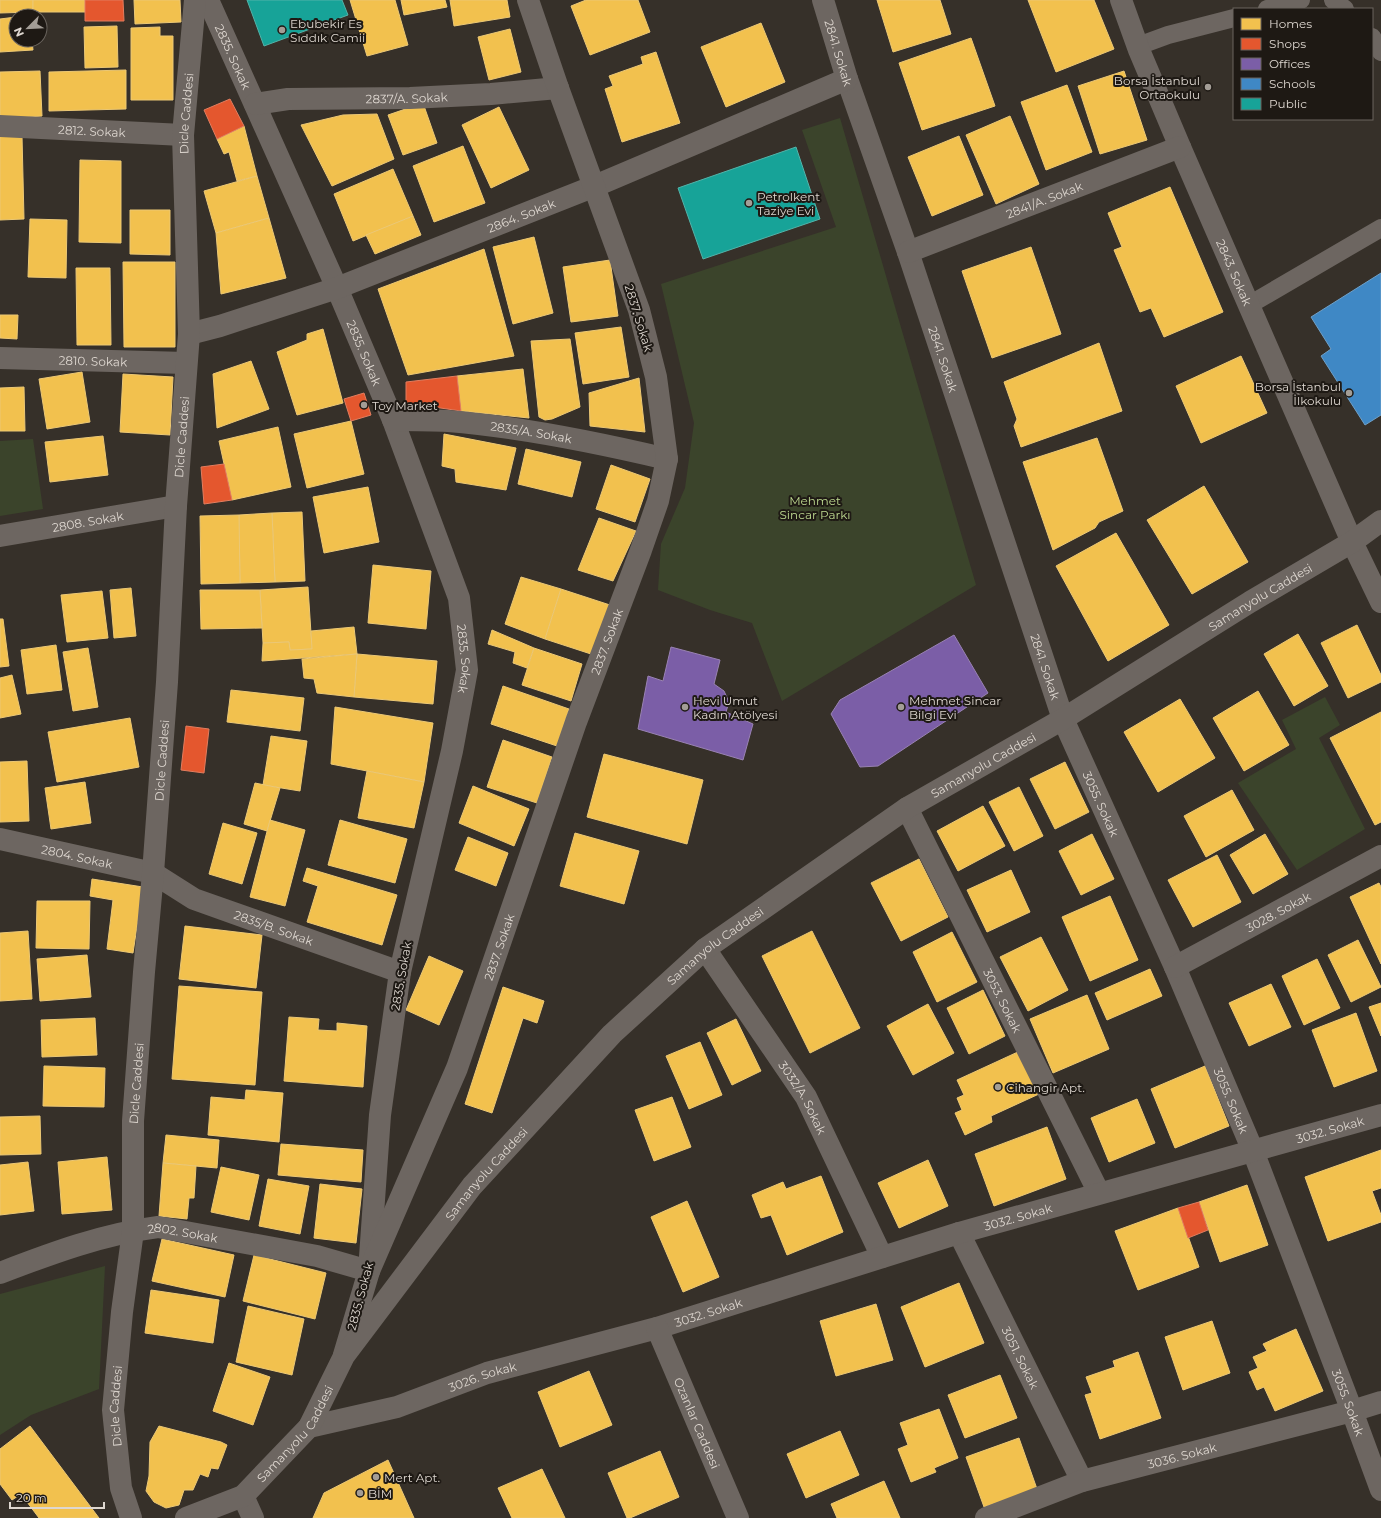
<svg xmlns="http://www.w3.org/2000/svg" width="1381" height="1518" font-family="Montserrat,sans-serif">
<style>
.green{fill:#3b442b}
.homes{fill:#f2c14e;stroke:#ecc875}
.shops{fill:#e4572e;stroke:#e27d5f}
.offices{fill:#7b5ea7;stroke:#9982b3}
.schools{fill:#3f88c5;stroke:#6fa0c8}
.public{fill:#17a398;stroke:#53b3a9}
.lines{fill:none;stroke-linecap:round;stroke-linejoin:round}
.service{stroke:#6d6661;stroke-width:18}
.minor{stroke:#6d6661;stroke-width:22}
.tertiary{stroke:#6d6661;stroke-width:22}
.poi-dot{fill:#a39d96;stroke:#1e1914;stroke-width:1.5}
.labels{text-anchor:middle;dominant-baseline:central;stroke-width:4;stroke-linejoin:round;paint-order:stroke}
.poi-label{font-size:12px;fill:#ded7d0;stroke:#1e1914;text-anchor:start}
.street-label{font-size:12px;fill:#ded7d0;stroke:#1e1914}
.park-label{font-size:12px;fill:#bdd990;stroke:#1e1914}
</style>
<rect width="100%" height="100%" fill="#363029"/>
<g class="green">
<polygon points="840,118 976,585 782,701 752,623 710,610 658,590 661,544 685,488 694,423 661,284 836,227 802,130"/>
<polygon points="33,439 43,509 0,516 0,441"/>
<polygon points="1325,697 1340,725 1319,738 1365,829 1297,870 1238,783 1296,749 1282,720"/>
<polygon points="105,1266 99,1389 31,1415 0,1435 0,1294"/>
</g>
<g class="homes">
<polygon points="0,0 33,0 33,12 0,13"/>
<rect x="33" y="0" width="52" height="12"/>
<polygon points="134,0 180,0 181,22 135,24"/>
<polygon points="350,0 395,0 408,45 367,56"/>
<polygon points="401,0 445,0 447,7 404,15"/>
<polygon points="450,0 507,0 510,17 454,26"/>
<polygon points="586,0 638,0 650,32 590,55 571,6"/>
<polygon points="877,0 940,0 951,34 893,52"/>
<polygon points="1028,0 1094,0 1114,49 1056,72"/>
<polygon points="16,17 16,40 32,40 33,50 0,52 0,19"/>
<polygon points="761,23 785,82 726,107 701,47"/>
<polygon points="117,26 118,67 85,68 84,27"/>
<polygon points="160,27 160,36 173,36 173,100 131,100 131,28"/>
<polygon points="510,29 521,72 489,80 478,37"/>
<polygon points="971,38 995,106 922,130 899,63"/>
<polygon points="656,52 680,123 622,142 605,89 613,86 609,76 643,64 641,57"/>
<polygon points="126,70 126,109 49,111 49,72"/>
<polygon points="40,71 42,116 0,119 0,72"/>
<polygon points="1124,71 1147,140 1100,154 1078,86"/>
<polygon points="1067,85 1092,152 1046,170 1021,102"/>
<polygon points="423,103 437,143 403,155 388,115"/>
<polygon points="499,107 529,170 491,188 462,125"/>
<polygon points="377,114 394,159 332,186 301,125 343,115"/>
<polygon points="1010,116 1039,184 996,204 966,135"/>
<polygon points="244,126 257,176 237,181 229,152 224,154 217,139"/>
<polygon points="0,136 22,136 24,219 0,220"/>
<polygon points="959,136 983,195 932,216 908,157"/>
<polygon points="463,146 485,203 434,222 413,166"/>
<polygon points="80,160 121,161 121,243 79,242"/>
<polygon points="393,169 413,216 353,241 334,194"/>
<polygon points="257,176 269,218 216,233 204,191"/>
<polygon points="1170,187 1223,312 1164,337 1151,308 1140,312 1114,250 1122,247 1108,213"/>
<polygon points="130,210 170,210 170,255 130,254"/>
<polygon points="413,216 421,235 375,254 366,235"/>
<polygon points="269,218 286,278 221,294 216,233"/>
<polygon points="30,219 67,220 66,278 28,277"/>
<polygon points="534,237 553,313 513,324 493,247"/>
<polygon points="1031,247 1061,334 992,358 962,271"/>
<polygon points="484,249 514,356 408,375 378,289"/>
<polygon points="610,260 618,316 571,322 563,267"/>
<polygon points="123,262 175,262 175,347 124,347"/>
<polygon points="76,268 110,268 111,345 77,345"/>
<polygon points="0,315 18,315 17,339 0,338"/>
<polygon points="621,327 629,377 583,384 575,333"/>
<polygon points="323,329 343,403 297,415 277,352 307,340 307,334"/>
<polygon points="570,339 580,407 552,419 545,420 539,417 531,341"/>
<polygon points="1099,343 1122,411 1021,447 1014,426 1017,419 1004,382"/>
<polygon points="1241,356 1267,413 1201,443 1176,386"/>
<polygon points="251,361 269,409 217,428 213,374"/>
<polygon points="523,369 529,418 461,411 457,376"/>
<polygon points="82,372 90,422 47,429 39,379"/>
<polygon points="123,374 173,377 170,435 120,432"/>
<polygon points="639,378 645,432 590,426 589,393"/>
<polygon points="24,387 25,431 0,431 0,388"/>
<polygon points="351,421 364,474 307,488 294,434"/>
<polygon points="278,427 291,487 232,500 219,441"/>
<polygon points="444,434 516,448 506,490 456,482 455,469 442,466"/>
<polygon points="103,436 108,475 50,482 45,442"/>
<polygon points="1097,438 1123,511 1099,522 1095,528 1053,550 1023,462"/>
<polygon points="526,449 581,462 572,497 518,484"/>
<polygon points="611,465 650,479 635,522 596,509"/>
<polygon points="1204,486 1248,562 1192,594 1147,520"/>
<polygon points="368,487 379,542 324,553 313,497"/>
<polygon points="302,512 305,581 275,582 272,513"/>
<polygon points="272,513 275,582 240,583 239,515"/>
<polygon points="239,515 240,583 201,584 200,516"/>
<polygon points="599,518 636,531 613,581 578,570"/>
<polygon points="1116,533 1169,625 1108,661 1056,566"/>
<polygon points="373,565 431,571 426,629 368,623"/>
<polygon points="521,577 561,589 545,639 505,624"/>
<polygon points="308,587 312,649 290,650 289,642 263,643 260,590"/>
<polygon points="131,588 136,636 114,638 110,590"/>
<polygon points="561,589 610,605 594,655 545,639"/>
<polygon points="200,590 260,590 262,628 201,629"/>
<polygon points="102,591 108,638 67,642 61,595"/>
<polygon points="0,619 3,619 9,666 0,667"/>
<polygon points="1357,625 1381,675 1381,682 1348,698 1321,643"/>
<polygon points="354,627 357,654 262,661 263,643 289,642 290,650 312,649 311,631"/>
<polygon points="492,630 534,648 527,668 513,663 515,652 488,644"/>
<polygon points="1298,634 1328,686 1294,706 1264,654"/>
<polygon points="56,645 62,690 27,694 21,650"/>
<polygon points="88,648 98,707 73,711 63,652"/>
<polygon points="534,648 582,664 571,701 522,685"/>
<polygon points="357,654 437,661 433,704 354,697"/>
<polygon points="357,654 354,697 317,693 314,679 304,678 302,659"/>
<polygon points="12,675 21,714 0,718 0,678"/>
<polygon points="503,686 569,709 557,746 491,724"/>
<polygon points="231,690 304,698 300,731 227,722"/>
<polygon points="1258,691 1289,745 1244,771 1213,718"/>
<polygon points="1180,699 1215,758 1158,792 1124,732"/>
<polygon points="335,707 433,723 424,782 331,764"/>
<polygon points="1381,712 1381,822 1375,825 1330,738"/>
<polygon points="130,718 139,767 57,782 48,732"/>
<polygon points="271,736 307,741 300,791 263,785"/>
<polygon points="503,740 552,757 537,803 487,787"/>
<polygon points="604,754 703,780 687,844 587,817"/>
<polygon points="27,761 29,821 0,822 0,762"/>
<polygon points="1065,762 1089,812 1055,829 1030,779"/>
<polygon points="367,771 424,782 414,828 358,818"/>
<polygon points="85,782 91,823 51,829 45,788"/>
<polygon points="255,783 280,788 267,831 244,824"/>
<polygon points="473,786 529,809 514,846 459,823"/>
<polygon points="1019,787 1043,836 1014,851 989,802"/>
<polygon points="1232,790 1254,830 1206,857 1184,816"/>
<polygon points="983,806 1005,846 958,871 937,831"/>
<polygon points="270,820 305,830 285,906 250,897"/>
<polygon points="340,820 407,839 395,883 328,865"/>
<polygon points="223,823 257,833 242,884 209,874"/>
<polygon points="575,833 639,851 624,904 560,886"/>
<polygon points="1092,834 1114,879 1081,895 1059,851"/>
<polygon points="1265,834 1288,874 1253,894 1230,855"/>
<polygon points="468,837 508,853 496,886 455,870"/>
<polygon points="1217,855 1241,902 1193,927 1168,880"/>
<polygon points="919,859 948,917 901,941 871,883"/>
<polygon points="307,868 397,895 382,945 307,922 318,886 303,881"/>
<polygon points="1011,870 1030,912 987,932 967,890"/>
<polygon points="92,879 143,887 133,953 107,949 113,900 90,896"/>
<polygon points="1379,883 1381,887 1381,964 1350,897"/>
<polygon points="1110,896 1138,960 1090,981 1062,917"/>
<polygon points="37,901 90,901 89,949 36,948"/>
<polygon points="185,926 262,935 256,988 179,979"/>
<polygon points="28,931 32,999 0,1001 0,933"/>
<polygon points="812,931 860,1028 810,1053 762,956"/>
<polygon points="952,932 977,982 937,1002 913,952"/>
<polygon points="1041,937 1068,990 1028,1011 1000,957"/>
<polygon points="1358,940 1381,987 1351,1002 1328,955"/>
<polygon points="87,955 91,997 40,1001 37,959"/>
<polygon points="429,956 463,971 439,1025 406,1010"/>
<polygon points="1317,959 1340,1008 1304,1025 1282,976"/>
<polygon points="1150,969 1162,996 1107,1020 1095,993"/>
<polygon points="1271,984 1291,1027 1249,1046 1229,1003"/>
<polygon points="179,986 262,992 255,1085 172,1079"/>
<polygon points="503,987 544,1001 537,1023 523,1018 492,1113 465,1104"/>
<polygon points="983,990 1005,1036 969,1054 947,1008"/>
<polygon points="1087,995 1109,1049 1053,1073 1030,1019"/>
<polygon points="1381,1003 1381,1036 1369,1007"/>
<polygon points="928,1004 954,1053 913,1075 887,1026"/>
<polygon points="1356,1013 1377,1071 1334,1087 1312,1030"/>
<polygon points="289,1017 319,1019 318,1030 337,1031 337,1023 367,1026 363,1087 284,1081"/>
<polygon points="95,1018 97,1055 42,1057 41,1020"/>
<polygon points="736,1019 761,1071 732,1085 707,1033"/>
<polygon points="700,1042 722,1095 689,1109 666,1056"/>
<polygon points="1020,1051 1039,1094 991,1116 992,1122 965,1135 955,1113 962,1110 957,1098 964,1095 957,1080"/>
<polygon points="44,1066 105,1068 104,1107 43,1106"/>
<polygon points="1205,1066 1229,1126 1175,1148 1151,1089"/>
<polygon points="246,1090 283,1093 279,1142 208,1135 211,1097 245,1100"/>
<polygon points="672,1097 691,1147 654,1161 635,1110"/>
<polygon points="1137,1099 1155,1143 1109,1162 1091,1118"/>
<polygon points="40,1116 41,1154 0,1155 0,1117"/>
<polygon points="1047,1127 1066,1179 994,1206 975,1154"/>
<polygon points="166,1135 219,1140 217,1168 163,1163"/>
<polygon points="281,1144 363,1150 361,1182 278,1175"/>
<polygon points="1381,1150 1381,1188 1372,1191 1381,1215 1381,1222 1328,1241 1305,1177"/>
<polygon points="107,1157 112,1210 62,1214 58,1162"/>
<polygon points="928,1160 948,1206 899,1228 878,1183"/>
<polygon points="28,1162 34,1211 0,1215 0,1165"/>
<polygon points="163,1163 196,1166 194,1198 189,1198 187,1219 159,1216"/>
<polygon points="221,1167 259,1175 249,1220 211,1212"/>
<polygon points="821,1176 843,1232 787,1255 771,1215 761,1218 752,1195 783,1182 786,1189"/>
<polygon points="268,1179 309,1186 300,1234 259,1226"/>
<polygon points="320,1184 362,1189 356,1243 314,1238"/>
<polygon points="1247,1185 1268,1245 1220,1262 1199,1202"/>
<polygon points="687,1201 719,1277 683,1292 651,1217"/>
<polygon points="1178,1208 1199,1267 1138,1290 1115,1231"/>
<polygon points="162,1239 234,1255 225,1297 152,1281"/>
<polygon points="254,1255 326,1273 315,1319 243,1301"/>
<polygon points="959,1283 984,1343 925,1367 901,1307"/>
<polygon points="151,1290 219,1300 213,1343 145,1333"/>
<polygon points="876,1304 893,1360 836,1376 820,1321"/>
<polygon points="248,1306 304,1319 292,1375 236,1362"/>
<polygon points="1212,1321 1230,1373 1183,1390 1165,1337"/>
<polygon points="1296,1329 1323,1391 1275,1411 1264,1387 1257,1390 1249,1372 1258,1368 1253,1357 1267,1351 1263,1344"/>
<polygon points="1138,1352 1161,1418 1100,1439 1085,1395 1092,1393 1086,1377 1115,1367 1113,1361"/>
<polygon points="229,1363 270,1377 253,1425 213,1411"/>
<polygon points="589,1371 612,1425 560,1447 538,1392"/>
<polygon points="1000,1375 1017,1418 965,1438 948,1395"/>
<polygon points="939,1409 958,1458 934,1468 936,1472 911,1482 898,1449 908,1445 900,1423"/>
<polygon points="30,1426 99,1518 39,1518 21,1494 12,1500 0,1484 0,1449"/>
<polygon points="159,1426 221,1442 227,1445 218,1469 211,1468 208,1477 200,1474 193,1490 184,1490 179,1505 166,1508 154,1502 146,1491 149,1476 150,1442"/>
<polygon points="840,1431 859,1475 806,1498 787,1454"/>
<polygon points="1019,1438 1037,1489 984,1507 966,1457"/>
<polygon points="660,1451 679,1497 630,1518 627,1518 608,1473"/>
<polygon points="388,1460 414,1518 313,1518 324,1493"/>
<polygon points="542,1469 565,1518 512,1518 498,1488"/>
<polygon points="884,1481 900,1518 837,1518 831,1504"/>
</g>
<g class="shops">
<polygon points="85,0 123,0 124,21 85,21"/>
<polygon points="230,99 244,126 217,139 204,110"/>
<polygon points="457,376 461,411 406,403 406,382"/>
<polygon points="364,393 371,415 351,421 344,399"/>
<polygon points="224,464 232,500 204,504 201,467"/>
<polygon points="186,726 209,729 204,773 181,770"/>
<polygon points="1199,1202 1208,1230 1188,1238 1178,1208"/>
</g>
<g class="offices">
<polygon points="954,635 988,693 878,766 860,767 831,714 840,700"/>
<polygon points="671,647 720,660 714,684 724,691 729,702 726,712 753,724 743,760 638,729 648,676 663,681"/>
</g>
<polygon class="schools" points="1381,273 1381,415 1365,425 1321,356 1331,349 1311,317"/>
<g class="public">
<polygon points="247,0 342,0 348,15 264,46"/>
<polygon points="796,147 820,219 703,259 678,188"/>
</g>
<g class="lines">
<g class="service">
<polyline points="1333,0 1345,9"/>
<polyline points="1267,9 1301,0"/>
<polyline points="1372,37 1381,52"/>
<polyline points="1138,46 1168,35 1234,18"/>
<polyline points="1249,305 1381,228"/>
</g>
<g class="minor">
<path id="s1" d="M208,0L337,288L393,420L459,598L467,670L452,751L400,972L380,1115L369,1271L344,1355"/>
<path id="s2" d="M823,0L847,79L908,252L1063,719L1175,967L1253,1151L1352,1411L1381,1490"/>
<path id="s3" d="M1121,0L1139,50L1180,147L1352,542L1381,602"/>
<path id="s4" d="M255,104L288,99L410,98L491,94L558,88"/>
<path id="s5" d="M0,126L183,135"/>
<path id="s6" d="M908,252L1180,147"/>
<path id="s7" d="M189,334L220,326L337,288L595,186L847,79"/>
<path id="s8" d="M0,358L186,363"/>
<path id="s9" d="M393,420C412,420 430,420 448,421C522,427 595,442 667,459"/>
<path id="s10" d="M0,536L176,506"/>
<path id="s11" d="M907,808L1099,1193"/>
<path id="s12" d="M0,839L153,873L194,899L400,972"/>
<path id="s13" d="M705,949L806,1097L882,1257"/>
<path id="s14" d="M1175,967L1381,856"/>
<path id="s15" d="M959,1233L1082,1481"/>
<path id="s16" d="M0,1273C52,1253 103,1234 158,1227L317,1256L369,1271L457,1068L576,722L641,550L658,501L667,459L656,377L639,310L558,88L528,0"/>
<path id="s17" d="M309,1427L397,1407L487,1373L657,1328L959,1233L1381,1115"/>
<polyline points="243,1496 253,1518"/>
<path id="s18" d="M986,1518L1082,1481L1352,1411L1381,1402"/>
</g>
<g class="tertiary">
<path id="s19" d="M657,1328L738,1518"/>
<path id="s20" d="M131,1518L121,1488L113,1410L122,1312L133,1231V1121L144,972L153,873L167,682L176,506L189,334L183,135L195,0"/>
<path id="s21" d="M186,1518L243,1496L309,1427L344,1356L472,1186L612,1034L705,949L907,808L1063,719L1250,602L1352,542L1381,521"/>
</g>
</g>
<g class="poi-dot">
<circle cx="282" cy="30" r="4"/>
<circle cx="1208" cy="87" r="4"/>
<circle cx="749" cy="203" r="4"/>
<circle cx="1349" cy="393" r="4"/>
<circle cx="364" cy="405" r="4"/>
<circle cx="685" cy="707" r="4"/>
<circle cx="901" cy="707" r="4"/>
<circle cx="998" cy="1087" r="4"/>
<circle cx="376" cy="1477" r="4"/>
<circle cx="360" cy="1493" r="4"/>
</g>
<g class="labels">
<g class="poi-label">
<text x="290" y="23">Ebubekir Es<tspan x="290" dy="14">Sıddık Camii</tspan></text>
<text x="1200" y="80" text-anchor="end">Borsa İstanbul<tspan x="1200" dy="14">Ortaokulu</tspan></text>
<text x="757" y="196">Petrolkent<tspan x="757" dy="14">Taziye Evi</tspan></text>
<text x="1341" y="386" text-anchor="end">Borsa İstanbul<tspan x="1341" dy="14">İlkokulu</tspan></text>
<text x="372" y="405">Toy Market</text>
<text x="693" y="700">Hevi Umut<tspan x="693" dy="14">Kadın Atölyesi</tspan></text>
<text x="909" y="700">Mehmet Sincar<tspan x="909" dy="14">Bilgi Evi</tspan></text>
<text x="1006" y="1087">Cihangir Apt.</text>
<text x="384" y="1477">Mert Apt.</text>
<text x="368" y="1493">BİM</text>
</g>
<g class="street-label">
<text stroke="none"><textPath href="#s2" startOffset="55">2841. Sokak</textPath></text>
<text stroke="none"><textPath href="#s1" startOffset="62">2835. Sokak</textPath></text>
<text stroke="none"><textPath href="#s4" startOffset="152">2837/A. Sokak</textPath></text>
<text stroke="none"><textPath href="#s20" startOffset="1410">Dicle Caddesi</textPath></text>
<text stroke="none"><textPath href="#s5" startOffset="92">2812. Sokak</textPath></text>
<text stroke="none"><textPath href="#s6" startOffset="146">2841/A. Sokak</textPath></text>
<text stroke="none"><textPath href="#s7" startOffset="353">2864. Sokak</textPath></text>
<text stroke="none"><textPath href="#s3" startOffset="295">2843. Sokak</textPath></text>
<text transform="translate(639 318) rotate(73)">2837. Sokak</text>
<text stroke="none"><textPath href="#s1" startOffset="386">2835. Sokak</textPath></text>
<text stroke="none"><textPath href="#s2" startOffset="379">2841. Sokak</textPath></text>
<text stroke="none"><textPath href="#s8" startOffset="93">2810. Sokak</textPath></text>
<text stroke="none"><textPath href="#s9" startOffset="139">2835/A. Sokak</textPath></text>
<text stroke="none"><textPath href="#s20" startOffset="1086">Dicle Caddesi</textPath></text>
<text stroke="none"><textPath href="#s10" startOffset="89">2808. Sokak</textPath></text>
<text stroke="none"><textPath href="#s21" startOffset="1439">Samanyolu Caddesi</textPath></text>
<text stroke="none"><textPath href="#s16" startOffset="1054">2837. Sokak</textPath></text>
<text stroke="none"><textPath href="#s1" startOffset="710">2835. Sokak</textPath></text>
<text stroke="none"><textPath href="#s2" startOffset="703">2841. Sokak</textPath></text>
<text stroke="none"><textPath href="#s20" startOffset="762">Dicle Caddesi</textPath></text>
<text stroke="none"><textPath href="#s21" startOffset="1115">Samanyolu Caddesi</textPath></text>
<text stroke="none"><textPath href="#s2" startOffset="851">3055. Sokak</textPath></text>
<text stroke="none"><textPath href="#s12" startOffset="79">2804. Sokak</textPath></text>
<text stroke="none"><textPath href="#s14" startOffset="117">3028. Sokak</textPath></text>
<text stroke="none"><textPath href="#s12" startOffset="290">2835/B. Sokak</textPath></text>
<text stroke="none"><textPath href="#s16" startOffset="730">2837. Sokak</textPath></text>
<text stroke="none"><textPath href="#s21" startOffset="791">Samanyolu Caddesi</textPath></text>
<text transform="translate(401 976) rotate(-80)">2835. Sokak</text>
<text stroke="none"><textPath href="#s11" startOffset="215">3053. Sokak</textPath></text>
<text stroke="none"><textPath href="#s20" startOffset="438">Dicle Caddesi</textPath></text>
<text stroke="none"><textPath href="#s13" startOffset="178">3032/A. Sokak</textPath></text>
<text stroke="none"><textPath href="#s2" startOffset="1175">3055. Sokak</textPath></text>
<text stroke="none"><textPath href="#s17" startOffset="1064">3032. Sokak</textPath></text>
<text stroke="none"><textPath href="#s21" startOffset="467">Samanyolu Caddesi</textPath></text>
<text stroke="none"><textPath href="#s17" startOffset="740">3032. Sokak</textPath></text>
<text stroke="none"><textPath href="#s16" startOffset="190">2802. Sokak</textPath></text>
<text transform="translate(360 1296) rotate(-75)">2835. Sokak</text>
<text stroke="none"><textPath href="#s17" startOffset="416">3032. Sokak</textPath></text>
<text stroke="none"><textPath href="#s15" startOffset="139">3051. Sokak</textPath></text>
<text stroke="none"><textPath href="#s17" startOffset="181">3026. Sokak</textPath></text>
<text stroke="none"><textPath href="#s2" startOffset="1499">3055. Sokak</textPath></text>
<text stroke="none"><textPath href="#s20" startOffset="114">Dicle Caddesi</textPath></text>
<text stroke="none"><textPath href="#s19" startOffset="103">Ozanlar Caddesi</textPath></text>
<text stroke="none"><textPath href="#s21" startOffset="143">Samanyolu Caddesi</textPath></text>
<text stroke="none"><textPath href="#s18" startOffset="206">3036. Sokak</textPath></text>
</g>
<g class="park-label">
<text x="815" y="500">Mehmet<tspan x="815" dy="14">Sincar Parkı</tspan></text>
</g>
</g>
<rect x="1233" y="8" width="140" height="112" fill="#1e1914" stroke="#6b655f"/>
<rect x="1241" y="18" width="20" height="12" fill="#f2c14e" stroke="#6b655f"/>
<text x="1269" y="28" font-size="12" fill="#ded7d0">Homes</text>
<rect x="1241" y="38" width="20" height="12" fill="#e4572e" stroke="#6b655f"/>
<text x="1269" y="48" font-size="12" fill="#ded7d0">Shops</text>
<rect x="1241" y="58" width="20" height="12" fill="#7b5ea7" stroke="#6b655f"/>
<text x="1269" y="68" font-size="12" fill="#ded7d0">Offices</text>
<rect x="1241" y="78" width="20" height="12" fill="#3f88c5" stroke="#6b655f"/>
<text x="1269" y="88" font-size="12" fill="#ded7d0">Schools</text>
<rect x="1241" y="98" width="20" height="12" fill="#17a398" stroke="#6b655f"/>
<text x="1269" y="108" font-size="12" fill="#ded7d0">Public</text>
<g transform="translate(28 28) rotate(246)"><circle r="19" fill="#1e1914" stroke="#6b655f"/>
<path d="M0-3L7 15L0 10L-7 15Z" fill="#a39d96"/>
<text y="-6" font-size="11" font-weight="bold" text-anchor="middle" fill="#ded7d0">N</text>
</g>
<path d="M10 1502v6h94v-6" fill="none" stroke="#ded7d0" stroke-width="2"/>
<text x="16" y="1502" font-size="12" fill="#ded7d0" stroke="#1e1914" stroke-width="3" paint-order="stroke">20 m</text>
</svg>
